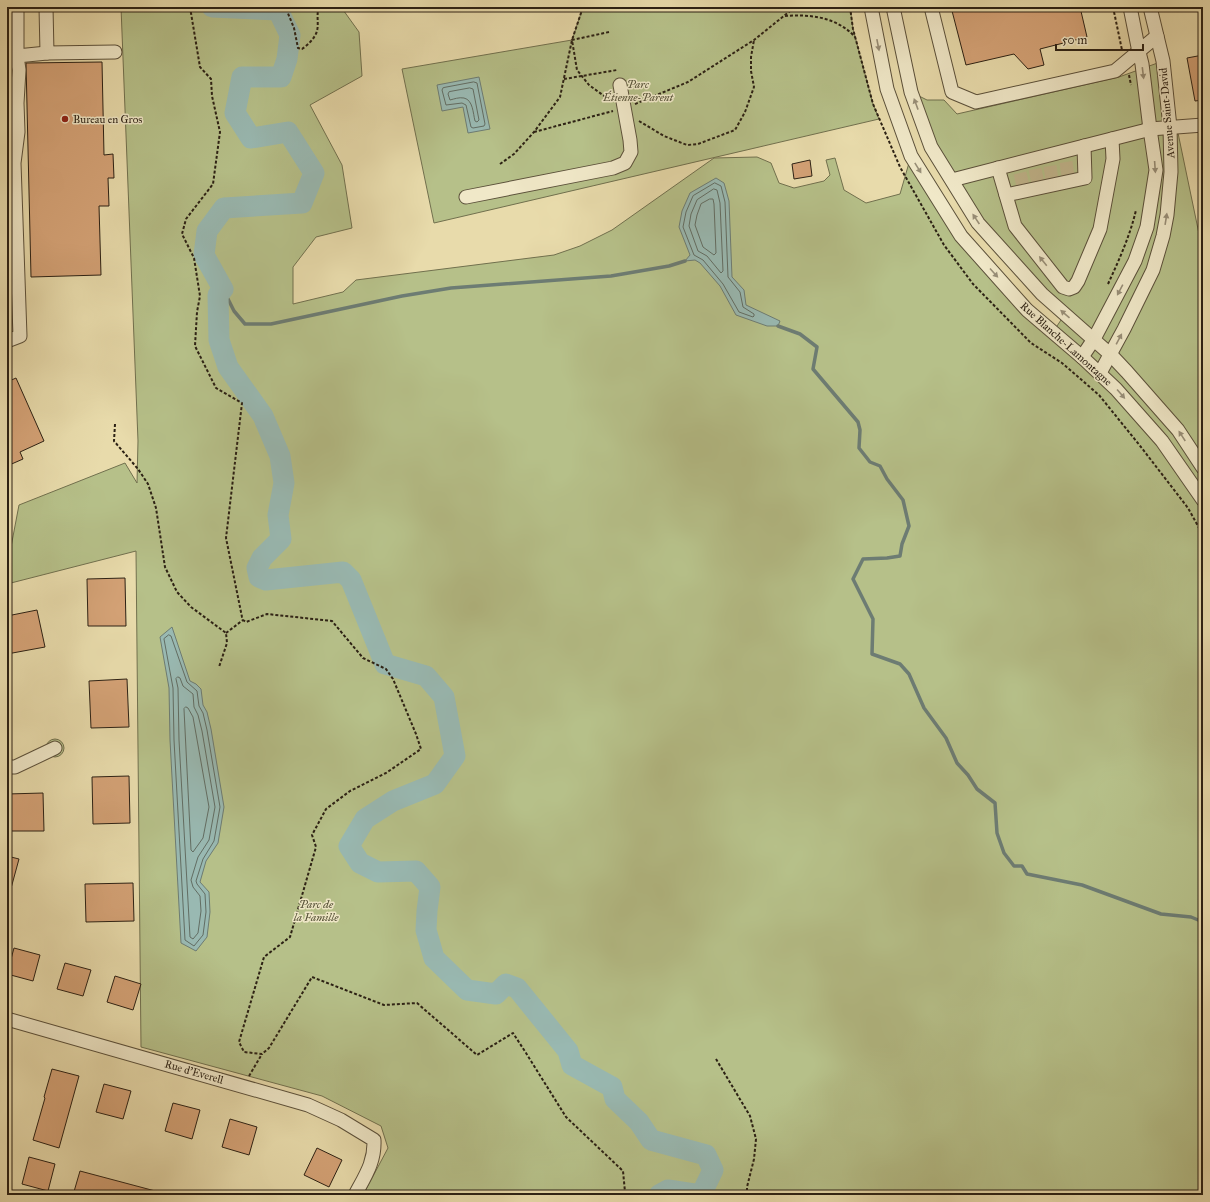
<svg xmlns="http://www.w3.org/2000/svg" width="1210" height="1202" font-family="'IM FELL Great Primer',serif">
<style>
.green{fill:#b6c089;stroke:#71704e}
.water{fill:#99b9b2;stroke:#6d7c73}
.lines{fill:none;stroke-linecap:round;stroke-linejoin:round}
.shore{stroke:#626d63;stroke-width:1}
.stream{stroke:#6d7c73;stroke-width:3.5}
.river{stroke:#99b9b2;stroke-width:21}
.building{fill:#d4a276;stroke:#2c2114}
.minor-tunnel{stroke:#c2b68d;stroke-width:13;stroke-dasharray:13 6;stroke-linecap:butt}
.minor-casing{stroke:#5b503a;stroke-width:15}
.path{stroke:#2c2114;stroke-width:2;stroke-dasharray:3 2;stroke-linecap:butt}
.minor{stroke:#f0e8c8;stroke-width:13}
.oneway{fill:#988e77}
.poi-dot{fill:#8f2418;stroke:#f0e8c8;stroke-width:1.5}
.labels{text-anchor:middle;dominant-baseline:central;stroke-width:3;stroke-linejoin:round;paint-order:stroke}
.park-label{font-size:11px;font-style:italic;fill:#555137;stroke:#f0e8c8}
.street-label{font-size:11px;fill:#2c2114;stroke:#f0e8c8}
.poi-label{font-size:11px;fill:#2c2114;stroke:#f0e8c8;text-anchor:start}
</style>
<rect width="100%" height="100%" fill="#e8dbab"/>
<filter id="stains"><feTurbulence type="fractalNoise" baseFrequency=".005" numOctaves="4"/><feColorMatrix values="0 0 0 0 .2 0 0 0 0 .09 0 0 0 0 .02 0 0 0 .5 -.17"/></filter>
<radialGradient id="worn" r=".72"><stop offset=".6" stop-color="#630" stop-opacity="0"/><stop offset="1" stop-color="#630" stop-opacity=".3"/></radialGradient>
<g class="green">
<polygon points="121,7 341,7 359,32 362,76 310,105 342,165 352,228 316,237 293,267 293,304 343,292 356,280 554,255 580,246 612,230 714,158 757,157 771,163 779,183 794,188 824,181 830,175 826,160 835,158 844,190 866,203 900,194 911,156 961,236 1053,332 1065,314 978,223 931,147 911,92 927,100 944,100 957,114 1119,77 1163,61 1203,253 1203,1195 363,1195 388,1148 381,1126 322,1096 141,1047 136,551 7,584 7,568 19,505 125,463 137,483 138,441"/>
<polygon points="583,7 850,7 853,29 873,104 879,119 434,223 402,69 572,40"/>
<circle cx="55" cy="748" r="9"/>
</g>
<g class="water">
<polygon points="479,77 490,129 468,133 463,107 442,111 437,85"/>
<polygon points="716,178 724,183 729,201 732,277 744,290 746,305 780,321 778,326 767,326 736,315 720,286 700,263 695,260 685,261 690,255 679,227 682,211 690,193"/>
<polygon points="172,627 190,681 196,684 201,689 203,705 207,712 211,729 224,807 218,843 206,861 200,882 209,892 210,912 207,937 196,951 181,943 170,740 169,688 160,637"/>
</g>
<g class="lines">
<g class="shore">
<polygon points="474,82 477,83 485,124 484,126 473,128 471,127 466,105 462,103 446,105 442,90 443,88"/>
<path d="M470,88L473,89L479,120L477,122L475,121C473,113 473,100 464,98C459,97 454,99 450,100L448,94L449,92Z"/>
<polygon points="715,183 721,186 725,202 728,277 740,292 743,307 754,314 754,316 753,317 739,312 723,284 703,260 694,255 683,227 686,212 693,196"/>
<polygon points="714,189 717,190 720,203 723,271 721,273 707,256 698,251 689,226 691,214 697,200"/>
<polygon points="710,199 713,199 714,204 716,253 714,255 703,247 695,225 697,215 701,204"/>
<polygon points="169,635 171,636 187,682 197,691 199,706 203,713 207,730 220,807 214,841 203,859 196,881 197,884 205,894 206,912 203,935 194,946 185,940 174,740 173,688 164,639"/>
<polygon points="178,677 180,678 183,686 193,694 194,707 198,715 202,731 215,807 209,840 198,857 191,880 193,887 200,896 201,911 198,933 193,939 190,937 179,740 178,688 176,679"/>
<polygon points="186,707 188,708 193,717 209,807 203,838 193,852 191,850 184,709"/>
</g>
<g class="stream">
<polyline points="223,289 234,311 245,324 271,324 402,296 451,288 611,276 669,266 685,261"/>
<polyline points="778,326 800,334 817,347 813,369 858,422 860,430 859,448 870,462 880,466 887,479 903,500 909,526 902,544 900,556 887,558 863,559 853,579 873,619 872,654 900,664 909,674 924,708 946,738 957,763 968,775 977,789 995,803 997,833 1004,853 1014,866 1022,866 1027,874 1082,885 1161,914 1191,917 1203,922"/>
</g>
<polyline class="river" points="212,7 278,10 290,35 287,59 281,77 242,77 235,113 251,138 288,132 314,173 302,203 224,208 207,231 204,255 223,289 218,295 219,340 228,367 263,416 280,456 284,483 278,515 281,539 262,558 257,568 259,577 266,580 343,572 351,580 385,664 426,676 444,697 455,756 435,784 393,801 365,819 349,846 360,863 378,872 416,871 430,887 427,911 426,930 434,958 467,990 496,994 506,984 517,988 568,1051 572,1065 612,1087 615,1099 639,1122 651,1140 706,1155 713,1170 701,1195 668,1190 659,1195"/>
</g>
<g class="building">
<polygon points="951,7 1080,7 1087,37 1040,49 1044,65 1028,69 1014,54 966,65"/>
<polygon points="1203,55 1203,100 1195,101 1187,58"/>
<polygon points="102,62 104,155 113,154 114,178 108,178 109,206 99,206 101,275 31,277 26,63"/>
<polygon points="810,160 812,176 794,179 792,164"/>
<polygon points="16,378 44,441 20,452 23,459 7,466 7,382"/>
<polygon points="125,578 126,626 88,626 87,579"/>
<polygon points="37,610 45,647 7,654 7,616"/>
<polygon points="127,679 129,727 91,728 89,681"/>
<polygon points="129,776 130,823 93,824 92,777"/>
<polygon points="43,793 44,831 7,831 7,794"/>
<polygon points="7,856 19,859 10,892 7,891"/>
<polygon points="133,883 134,921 86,922 85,884"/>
<polygon points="14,948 40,955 33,981 7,974"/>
<polygon points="65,963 91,970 83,996 57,989"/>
<polygon points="115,976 141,984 133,1010 107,1002"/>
<polygon points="52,1069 79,1076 59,1148 33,1140 45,1098 44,1097"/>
<polygon points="104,1084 131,1091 123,1119 96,1112"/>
<polygon points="173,1103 200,1110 192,1139 165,1131"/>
<polygon points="230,1119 257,1127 249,1155 222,1147"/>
<polygon points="317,1148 342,1160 329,1187 304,1175"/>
<polygon points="29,1157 55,1164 48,1191 22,1184"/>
<polygon points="80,1171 159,1192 159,1195 73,1195"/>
</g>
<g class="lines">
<g class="minor-tunnel">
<polyline points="1066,162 1068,176"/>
<polyline points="1050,166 1052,180"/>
<polyline points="1035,169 1038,183"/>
<polyline points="1020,173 1023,186"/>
</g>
<g class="minor-casing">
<g id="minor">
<polyline points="46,7 47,53 115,52"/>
<polyline points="871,7 887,89 911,156 961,236 1027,310 1082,357 1116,389 1162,441 1203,500"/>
<polyline points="893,7 911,92 931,147 978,223 1042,294 1111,355 1127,372 1178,430 1203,468"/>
<polyline points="931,7 952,92 976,102 1115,71 1157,36"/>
<polyline points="17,56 47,53"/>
<polyline points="998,168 1015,226 1063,287 1069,289 1074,287 1078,281 1100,229 1113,159 1112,139"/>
<polyline points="952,180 1143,131 1150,129 1203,125"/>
<polyline points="1006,195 1085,178 1084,146"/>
<polyline points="466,197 613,168 625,163 631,152 630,140 620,85"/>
<polyline points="7,341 20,336 14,163 18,132 17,103 19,70 17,56 17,7"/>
<polyline points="1082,357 1094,339 1135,261 1147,227 1156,170 1150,129 1142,64 1139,52 1130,7"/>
<polyline points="1100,373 1124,329 1153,270 1163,236 1167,215 1171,172 1170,127 1163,61 1150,7"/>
<polyline points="7,767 15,767 55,748"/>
<path d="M7,1019L308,1105L341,1120L374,1140C375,1162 365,1176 355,1195"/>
</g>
</g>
<g class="path">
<polyline points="190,7 200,67 211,79 212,96 220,132 213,184 186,219 182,234 194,258 200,296 197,312 195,346 216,388 242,403 226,538 242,617 243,620 246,622 267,614 332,621 363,658 386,669 393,679 416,734 421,749 386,773 350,791 326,809 312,835 316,847 290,937 264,957 239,1042 244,1052 262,1054 269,1048 312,977 384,1005 417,1003 477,1055 513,1033 526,1053 566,1117 623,1171 625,1192 621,1195"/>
<path d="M281,7L287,11L294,28L298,48L302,49C308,45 315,38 317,31C319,23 316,15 319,7"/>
<polyline points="850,7 853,29 873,104 900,167 944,245 973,284 1031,343 1062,363 1099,395 1141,447 1188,508 1203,535"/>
<polyline points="1113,7 1122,50"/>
<path d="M785,16C810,14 837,17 855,37"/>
<polyline points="609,32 572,40 577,70 589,85 611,101"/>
<polyline points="1129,75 1131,85"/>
<polyline points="564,79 617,70"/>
<polyline points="635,104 688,82 754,40 795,7"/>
<polyline points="639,121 664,136 687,145 698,144 735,130 745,112 754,87 751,71 751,57 754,40"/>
<polyline points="534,132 613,111"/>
<polyline points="500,164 514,154 534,132 560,97 572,40 583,7"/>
<path d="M1108,284C1119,260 1130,236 1136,210"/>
<polyline points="115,424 114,441 138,469 148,484 156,508 165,567 177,592 191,607 226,633 227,643 219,667"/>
<polyline points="226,633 243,620"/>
<polyline points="716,1059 750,1116 756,1139 754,1159 747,1187 747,1195"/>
<polyline points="249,1076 262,1054"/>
</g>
<use href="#minor" class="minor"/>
</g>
<defs><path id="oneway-solid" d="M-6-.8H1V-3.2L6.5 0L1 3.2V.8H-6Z"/></defs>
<g class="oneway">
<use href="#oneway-solid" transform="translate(878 45) rotate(79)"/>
<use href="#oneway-solid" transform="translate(1143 73) rotate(83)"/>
<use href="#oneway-solid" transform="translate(916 104) rotate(-110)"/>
<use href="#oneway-solid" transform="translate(1155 167) rotate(86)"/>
<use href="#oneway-solid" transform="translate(918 168) rotate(58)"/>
<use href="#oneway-solid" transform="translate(976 219) rotate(-124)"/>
<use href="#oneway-solid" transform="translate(1166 219) rotate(-81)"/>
<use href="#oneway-solid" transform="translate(1043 261) rotate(-129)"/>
<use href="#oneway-solid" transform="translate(994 273) rotate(48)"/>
<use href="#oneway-solid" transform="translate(1120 290) rotate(118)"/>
<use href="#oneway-solid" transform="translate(1065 314) rotate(-139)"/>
<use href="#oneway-solid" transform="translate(1119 339) rotate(-62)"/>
<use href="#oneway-solid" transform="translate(1121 394) rotate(49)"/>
<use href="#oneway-solid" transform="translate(1182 436) rotate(-123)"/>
</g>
<circle class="poi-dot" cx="65" cy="119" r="4"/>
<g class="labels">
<g class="park-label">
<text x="638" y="84">Parc<tspan x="638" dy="13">Étienne-Parent</tspan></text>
<text x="316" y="904">Parc de<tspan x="316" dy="13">la Famille</tspan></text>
</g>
<g class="street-label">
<text transform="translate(1167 113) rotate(-95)">Avenue Saint-David</text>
<text transform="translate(1066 344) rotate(42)">Rue Blanche-Lamontagne</text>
<text transform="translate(194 1072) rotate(16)">Rue d'Everell</text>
</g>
<g class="poi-label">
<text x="73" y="119">Bureau en Gros</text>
</g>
</g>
<rect width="1210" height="1202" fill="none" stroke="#e8dbab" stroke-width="24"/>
<rect x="8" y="8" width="1194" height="1186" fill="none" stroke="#2c2114" stroke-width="2"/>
<rect x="12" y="12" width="1186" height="1178" fill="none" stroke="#2c2114"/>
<path d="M1056 44v6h87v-6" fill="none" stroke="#2c2114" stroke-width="2"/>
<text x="1062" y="44" font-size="12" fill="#2c2114" stroke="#f0e8c8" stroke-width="3" paint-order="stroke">50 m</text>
<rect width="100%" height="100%" filter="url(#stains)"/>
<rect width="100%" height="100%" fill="url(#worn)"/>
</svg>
